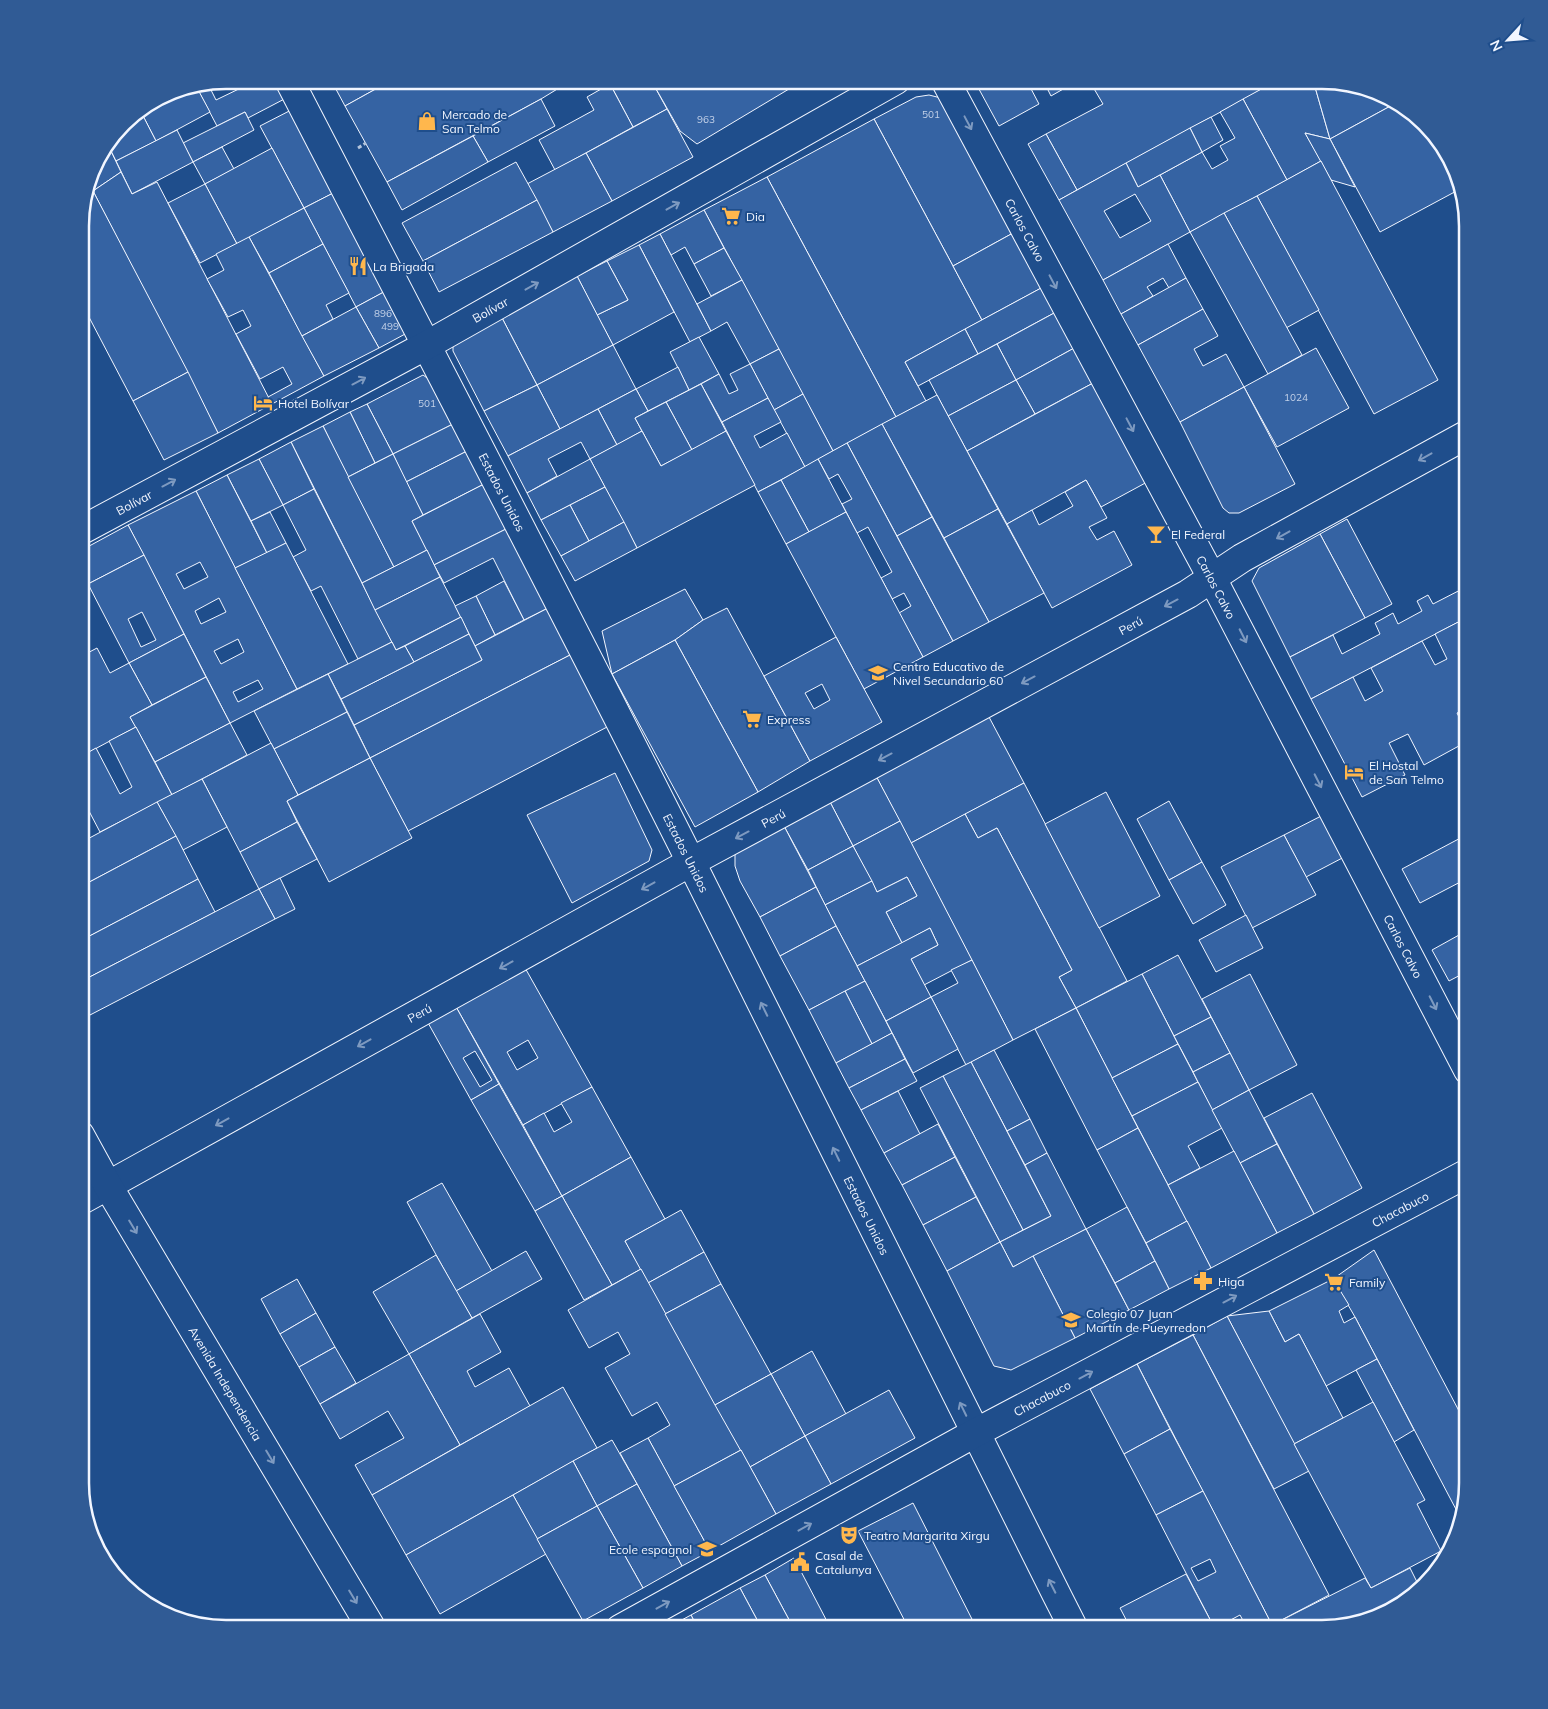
<svg xmlns="http://www.w3.org/2000/svg" width="1548" height="1709" font-family="Mulish,sans-serif">
<style>
.building{fill:#3563a3;stroke:#f2f6ff;fill-rule:evenodd}
.lines{fill:none;stroke-linecap:round;stroke-linejoin:round}
.minor-casing{stroke:#f2f6ff;stroke-width:30}
.major-casing{stroke:#f2f6ff;stroke-width:30}
.path{stroke:#b3c4dc;stroke-width:3;stroke-dasharray:4 2.5;stroke-linecap:butt}
.minor{stroke:#1f4e8c;stroke-width:28}
.major{stroke:#1f4e8c;stroke-width:28}
.oneway{stroke:#7e9ac0}
.labels{text-anchor:middle;dominant-baseline:central;stroke-width:4;stroke-linejoin:round;paint-order:stroke}
.number-label{font-size:10px;fill:#c3d1e8}
.poi-label{font-size:12px;fill:#f2f6ff;stroke:#1f4e8c;text-anchor:start}
.street-label{font-size:12px;fill:#f2f6ff;stroke:#1f4e8c}
.rim{fill:none;stroke:#f2f6ff;stroke-width:2.5}
</style>
<rect width="100%" height="100%" fill="#1f4e8c"/>
<g class="building">
<polygon points="244,80 284,80 292,95 248,118 245,112 217,126 196,86 208,84 216,100 247,85"/>
<polygon points="331,80 392,80 345,106"/>
<polygon points="392,80 572,80 541,99 387,182 345,106"/>
<polygon points="608,80 651,80 667,109 633,127"/>
<polygon points="651,80 804,80 697,144 680,131"/>
<polygon points="974,80 1037,80 1029,85 1039,104 999,126"/>
<polygon points="1043,80 1079,80 1051,96"/>
<polygon points="1105,80 1128,80 1131,87 1144,80 1270,80 1272,84 1077,190 1046,134 1103,104 1093,87"/>
<polygon points="1278,80 1313,80 1330,139 1305,133 1321,161 1287,180 1243,99"/>
<polygon points="1313,80 1331,80 1387,95 1396,103 1330,139"/>
<polygon points="610,84 633,127 555,170 539,140 594,110 587,97"/>
<polygon points="196,86 210,112 156,141 140,110 170,91"/>
<polygon points="929,95 941,98 1013,233 953,266 874,119 916,97"/>
<polygon points="541,99 555,126 488,162 473,136"/>
<polygon points="1243,99 1287,180 1190,232 1160,175 1202,152 1212,169 1228,160 1220,146 1235,138 1220,112"/>
<polygon points="1396,103 1438,137 1460,179 1462,188 1380,232 1330,139"/>
<polygon points="297,107 341,189 304,208 260,126"/>
<polygon points="667,109 693,157 612,201 586,153"/>
<polygon points="140,110 156,141 116,161 108,145 129,116"/>
<polygon points="245,112 254,130 193,162 183,143"/>
<polygon points="1211,117 1223,140 1202,152 1190,128"/>
<polygon points="874,119 982,320 905,362 926,401 896,417 767,177"/>
<polygon points="1190,128 1202,152 1138,187 1126,163"/>
<polygon points="177,130 193,162 132,194 116,161"/>
<polygon points="1305,133 1330,139 1355,187 1331,180"/>
<polygon points="1046,134 1077,190 1059,200 1028,144"/>
<polygon points="473,136 488,162 402,210 387,182"/>
<polygon points="108,145 121,172 93,191 89,184 95,162"/>
<polygon points="222,147 234,169 205,184 193,162"/>
<polygon points="272,148 304,208 237,244 205,184"/>
<polygon points="586,153 612,201 553,232 527,184"/>
<polygon points="1321,161 1438,380 1374,414 1257,196"/>
<polygon points="516,162 537,200 423,261 402,223"/>
<path d="M1126,163L1138,187L1160,175L1190,232L1103,280L1059,200ZM1135,194L1151,221L1120,238L1104,211Z"/>
<polygon points="121,172 132,194 157,182 272,404 218,433 93,191"/>
<polygon points="767,177 896,417 833,451 704,210"/>
<polygon points="205,184 237,244 200,263 168,203"/>
<polygon points="341,189 393,287 356,307 304,208"/>
<polygon points="93,191 188,372 133,401 80,300 80,216 86,194"/>
<polygon points="1257,196 1319,310 1286,328 1224,213"/>
<polygon points="537,200 553,232 439,292 423,261"/>
<polygon points="304,208 323,244 269,273 249,237"/>
<polygon points="704,210 724,248 694,264 685,247 671,255 660,234"/>
<polygon points="1224,213 1302,355 1268,374 1190,232"/>
<polygon points="1013,233 1043,287 982,320 953,266"/>
<polygon points="660,234 711,331 690,342 639,245"/>
<polygon points="249,237 324,376 272,404 268,397 292,384 283,367 260,379 236,334 251,326 243,310 228,317 207,279 224,270 216,254"/>
<polygon points="323,244 349,293 326,305 333,319 302,336 269,273"/>
<polygon points="1168,244 1186,278 1169,288 1163,278 1147,287 1153,296 1121,314 1103,280"/>
<polygon points="639,245 674,312 613,345 597,315 628,300 607,261"/>
<polygon points="724,248 742,280 711,296 694,264"/>
<polygon points="607,261 628,300 597,315 577,276"/>
<polygon points="577,276 613,345 537,385 501,316"/>
<polygon points="1186,278 1203,309 1138,345 1121,314"/>
<polygon points="742,280 779,349 750,364 727,322 711,331 697,304"/>
<polygon points="393,287 407,333 379,348 356,307"/>
<polygon points="1043,287 1056,312 978,354 965,329"/>
<polygon points="356,307 379,348 324,376 302,336"/>
<polygon points="1203,309 1218,336 1194,349 1203,366 1226,354 1244,387 1180,422 1138,345"/>
<polygon points="1056,312 1076,347 1016,380 997,344"/>
<polygon points="501,316 537,385 484,411 453,351 453,342"/>
<polygon points="965,329 978,354 918,386 905,362"/>
<polygon points="699,337 719,374 689,390 670,352"/>
<polygon points="997,344 1016,380 948,416 929,380"/>
<polygon points="613,345 636,389 560,429 537,385"/>
<polygon points="1076,347 1095,382 1035,414 1016,380"/>
<polygon points="1316,348 1349,408 1277,447 1244,387"/>
<polygon points="779,349 803,394 774,410 750,364"/>
<polygon points="750,364 768,398 722,422 701,384 719,374 729,394 738,390 730,374"/>
<polygon points="678,367 689,390 648,411 636,389"/>
<polygon points="188,372 218,433 164,460 133,401"/>
<polygon points="423,375 434,383 455,423 393,454 367,404"/>
<polygon points="1016,380 1035,414 967,451 948,416"/>
<polygon points="1095,382 1149,481 1101,507 1086,480 1007,524 967,451"/>
<polygon points="701,384 726,431 692,450 666,402"/>
<polygon points="537,385 560,429 508,456 484,411"/>
<polygon points="1244,387 1295,484 1239,513 1229,513 1223,508 1180,422"/>
<polygon points="636,389 648,411 635,418 642,431 617,445 598,409"/>
<polygon points="803,394 833,451 805,467 774,410"/>
<polygon points="937,395 998,509 944,538 882,424"/>
<polygon points="768,398 781,422 754,436 760,448 787,433 805,467 758,492 722,422"/>
<polygon points="666,402 692,450 661,466 635,418"/>
<polygon points="367,404 393,454 375,463 350,412"/>
<polygon points="598,409 617,445 590,459 581,442 548,459 557,476 527,493 508,456"/>
<polygon points="350,412 375,463 348,477 323,426"/>
<polygon points="455,423 469,450 406,482 393,454"/>
<polygon points="882,424 932,517 897,536 847,443"/>
<polygon points="323,426 394,567 362,583 291,442"/>
<polygon points="642,431 661,466 726,431 755,485 637,548 590,459"/>
<polygon points="291,442 314,489 283,505 259,459"/>
<polygon points="847,443 953,641 923,657 899,613 911,606 904,593 892,599 881,578 892,572 868,527 857,533 842,504 852,499 838,474 829,479 818,459"/>
<polygon points="469,450 486,483 423,515 406,482"/>
<polygon points="393,454 423,515 412,521 427,550 394,567 348,477"/>
<polygon points="259,459 283,505 251,521 227,475"/>
<polygon points="590,459 605,487 541,520 527,493"/>
<polygon points="818,459 846,512 809,532 781,480"/>
<polygon points="227,475 267,553 235,568 196,491"/>
<polygon points="781,480 809,532 786,544 758,492"/>
<polygon points="1086,480 1107,518 1089,527 1097,540 1114,531 1132,565 1052,608 1007,524 1032,510 1039,525 1073,506 1065,492"/>
<polygon points="486,483 508,528 434,565 412,521"/>
<polygon points="605,487 624,522 589,541 570,505"/>
<polygon points="314,489 392,642 358,659 321,586 311,591 293,557 306,550 283,505"/>
<path d="M196,491L297,689L230,723L128,525ZM200,562L208,577L184,589L176,574ZM219,598L226,612L201,624L195,611ZM238,639L244,652L221,664L214,651ZM258,680L263,689L238,702L233,692Z"/>
<polygon points="570,505 589,541 561,556 541,520"/>
<polygon points="998,509 1044,593 989,622 944,538"/>
<polygon points="270,512 286,543 267,553 251,521"/>
<polygon points="846,512 923,657 864,689 786,544"/>
<polygon points="932,517 989,622 953,641 897,536"/>
<polygon points="1347,519 1392,604 1365,618 1320,534"/>
<polygon points="624,522 637,548 575,581 561,556"/>
<polygon points="128,525 144,555 88,584 80,569 80,551"/>
<polygon points="508,528 548,608 524,620 493,558 444,583 434,565"/>
<polygon points="1320,534 1365,618 1290,657 1252,581 1259,568"/>
<polygon points="286,543 348,664 297,689 235,568"/>
<polygon points="427,550 440,577 375,610 362,583"/>
<path d="M144,555L184,634L129,663L88,584ZM142,612L156,640L141,647L128,619Z"/>
<polygon points="440,577 461,617 396,650 375,610"/>
<polygon points="504,581 524,620 495,635 476,596"/>
<polygon points="1468,586 1468,617 1311,699 1290,657 1333,635 1342,654 1380,634 1375,623 1393,613 1398,624 1422,611 1417,601 1428,595 1433,604"/>
<polygon points="685,589 703,620 675,640 612,674 602,631"/>
<polygon points="476,596 495,635 475,646 455,606"/>
<polygon points="548,608 572,654 370,758 354,725 482,660 475,646"/>
<polygon points="727,608 810,761 758,792 675,640 703,620"/>
<polygon points="461,617 469,634 414,662 405,646"/>
<polygon points="1468,617 1468,708 1457,713 1468,735 1468,741 1424,765 1408,734 1389,743 1405,775 1362,797 1311,699 1353,677 1365,701 1383,691 1371,668 1422,641 1435,665 1447,659 1435,634"/>
<polygon points="184,634 206,677 152,705 129,663"/>
<polygon points="469,634 482,660 354,725 341,699"/>
<path d="M836,637L882,722L810,761L764,676ZM822,684L830,700L814,709L805,693Z"/>
<polygon points="675,640 758,792 695,827 612,674"/>
<polygon points="392,642 396,650 405,646 414,662 341,699 328,674"/>
<polygon points="97,648 110,673 129,663 152,705 130,717 136,727 80,757 80,657"/>
<polygon points="572,654 609,726 408,831 370,758"/>
<polygon points="328,674 347,712 274,749 254,711"/>
<polygon points="206,677 230,723 155,762 130,717"/>
<polygon points="347,712 370,758 298,795 274,749"/>
<polygon points="989,717 1024,783 911,843 876,776"/>
<polygon points="230,723 247,755 172,795 155,762"/>
<polygon points="136,727 172,795 100,832 80,794 80,757 96,748 120,794 132,787 109,741"/>
<polygon points="271,743 298,795 287,801 297,822 240,852 202,779"/>
<polygon points="370,758 412,838 329,882 287,801"/>
<polygon points="615,773 652,850 649,861 572,903 527,815"/>
<polygon points="876,776 900,821 853,846 830,802"/>
<polygon points="202,779 227,827 183,850 157,802"/>
<polygon points="1024,783 1127,981 1076,1008 1059,977 1072,970 997,828 978,838 965,814"/>
<polygon points="1106,792 1160,896 1099,928 1045,824"/>
<polygon points="1169,801 1202,862 1169,880 1137,819"/>
<polygon points="157,802 176,836 80,887 80,843"/>
<polygon points="830,802 853,846 808,870 784,826"/>
<polygon points="1327,813 1348,855 1306,877 1284,835"/>
<polygon points="965,814 978,838 997,828 1072,970 1059,977 1076,1008 1013,1040 911,843"/>
<polygon points="900,821 972,960 924,985 911,959 938,945 930,928 902,943 886,912 917,896 907,877 877,892 853,846"/>
<polygon points="297,822 317,859 259,889 240,852"/>
<polygon points="784,826 816,887 760,917 740,881 735,866 735,854"/>
<polygon points="1468,834 1468,878 1420,903 1402,869"/>
<polygon points="1284,835 1316,895 1252,928 1221,867"/>
<polygon points="176,836 198,879 80,941 80,887"/>
<polygon points="853,846 872,881 825,905 808,870"/>
<polygon points="1202,862 1226,905 1193,924 1169,880"/>
<polygon points="907,877 917,896 886,912 902,943 857,966 825,905 872,881 877,892"/>
<polygon points="280,878 295,909 275,919 259,889"/>
<polygon points="198,879 215,912 80,982 80,941"/>
<polygon points="816,887 836,926 780,956 760,917"/>
<polygon points="259,889 275,919 90,1015 80,996 80,982"/>
<polygon points="1246,915 1263,948 1216,972 1199,940"/>
<polygon points="836,926 865,981 809,1010 780,956"/>
<polygon points="930,928 938,945 911,959 931,997 886,1021 857,966"/>
<polygon points="1468,930 1468,971 1449,981 1432,950"/>
<polygon points="1178,955 1211,1017 1174,1036 1142,974"/>
<polygon points="972,960 1013,1040 966,1065 931,997 958,983 951,970"/>
<path d="M524,966L592,1087L523,1125L455,1005ZM528,1040L538,1058L517,1070L507,1052Z"/>
<polygon points="1142,974 1178,1044 1112,1078 1076,1008"/>
<polygon points="1250,974 1297,1065 1249,1090 1202,999"/>
<polygon points="865,981 892,1033 872,1044 845,991"/>
<polygon points="845,991 872,1044 836,1063 809,1010"/>
<polygon points="931,997 958,1049 913,1073 886,1021"/>
<path d="M455,1005L499,1084L471,1100L427,1021ZM475,1051L492,1080L480,1087L463,1058Z"/>
<polygon points="1076,1008 1138,1128 1097,1150 1035,1029"/>
<polygon points="1211,1017 1230,1053 1193,1072 1174,1036"/>
<polygon points="892,1033 905,1059 849,1088 836,1063"/>
<polygon points="1178,1044 1198,1082 1132,1116 1112,1078"/>
<polygon points="994,1050 1030,1119 1007,1131 971,1062"/>
<polygon points="1230,1053 1249,1090 1212,1110 1193,1072"/>
<polygon points="905,1059 917,1081 861,1110 849,1088"/>
<polygon points="971,1062 1051,1216 1023,1230 943,1076"/>
<polygon points="943,1076 1023,1230 1000,1242 920,1088"/>
<polygon points="1198,1082 1222,1128 1188,1146 1200,1168 1168,1185 1132,1116"/>
<polygon points="499,1084 562,1196 535,1211 471,1100"/>
<polygon points="592,1087 631,1157 562,1196 523,1125 544,1113 554,1132 572,1122 561,1103"/>
<polygon points="1249,1090 1277,1144 1240,1163 1212,1110"/>
<polygon points="898,1091 920,1134 884,1153 861,1110"/>
<polygon points="1312,1093 1362,1188 1314,1214 1264,1118"/>
<polygon points="1030,1119 1047,1153 1025,1165 1007,1131"/>
<polygon points="938,1124 955,1157 902,1185 884,1153"/>
<polygon points="1138,1128 1187,1221 1146,1243 1097,1150"/>
<polygon points="1277,1144 1314,1214 1277,1233 1240,1163"/>
<polygon points="1234,1151 1277,1233 1211,1268 1168,1185"/>
<polygon points="1047,1153 1086,1229 1013,1267 1000,1242 1051,1216 1025,1165"/>
<polygon points="631,1157 665,1219 625,1241 641,1269 612,1285 562,1196"/>
<polygon points="955,1157 976,1197 923,1225 902,1185"/>
<polygon points="442,1183 492,1271 456,1291 407,1202"/>
<polygon points="562,1196 612,1285 584,1300 535,1211"/>
<polygon points="976,1197 1000,1242 947,1271 923,1225"/>
<polygon points="1127,1207 1155,1261 1115,1283 1086,1229"/>
<polygon points="681,1210 704,1252 648,1283 625,1241"/>
<polygon points="1187,1221 1211,1268 1169,1289 1146,1243"/>
<polygon points="1086,1229 1129,1310 1075,1338 1033,1256"/>
<polygon points="1000,1242 1013,1267 1033,1256 1075,1338 1011,1370 994,1366 947,1271"/>
<polygon points="1374,1250 1468,1428 1468,1483 1460,1517 1355,1317 1333,1279"/>
<polygon points="526,1251 542,1279 472,1318 456,1291"/>
<polygon points="704,1252 721,1284 665,1314 648,1283"/>
<polygon points="436,1255 472,1318 409,1354 373,1292"/>
<polygon points="1155,1261 1169,1289 1129,1310 1115,1283"/>
<polygon points="641,1269 741,1450 674,1486 648,1438 670,1425 657,1402 632,1416 605,1368 630,1354 618,1332 589,1348 568,1310"/>
<polygon points="297,1279 316,1313 280,1334 261,1299"/>
<polygon points="1333,1279 1349,1305 1339,1311 1344,1323 1355,1317 1377,1359 1326,1386 1299,1334 1285,1342 1269,1311"/>
<polygon points="721,1284 771,1374 715,1405 665,1314"/>
<polygon points="1269,1311 1285,1342 1299,1334 1343,1418 1294,1444 1227,1316"/>
<polygon points="316,1313 335,1347 299,1367 280,1334"/>
<polygon points="480,1314 501,1352 467,1371 475,1387 509,1368 530,1406 460,1445 409,1354"/>
<polygon points="1227,1316 1309,1471 1274,1489 1193,1335"/>
<polygon points="1193,1335 1329,1595 1272,1625 1137,1364"/>
<polygon points="335,1347 356,1383 320,1404 299,1367"/>
<polygon points="812,1351 846,1414 805,1436 771,1374"/>
<polygon points="409,1354 460,1445 372,1495 355,1465 404,1438 388,1411 340,1439 320,1404"/>
<polygon points="1377,1359 1414,1430 1394,1442 1356,1370"/>
<polygon points="1137,1364 1170,1429 1124,1454 1090,1389"/>
<polygon points="771,1374 805,1436 750,1467 715,1405"/>
<polygon points="563,1387 597,1448 406,1555 372,1495"/>
<polygon points="889,1390 915,1438 831,1484 805,1436"/>
<polygon points="1373,1402 1425,1500 1417,1504 1441,1551 1371,1588 1294,1444"/>
<polygon points="1170,1429 1203,1491 1156,1515 1124,1454"/>
<polygon points="805,1436 831,1484 776,1514 750,1467"/>
<polygon points="648,1438 710,1551 682,1566 620,1453"/>
<polygon points="612,1440 637,1484 597,1506 573,1461"/>
<polygon points="741,1450 776,1514 710,1551 674,1486"/>
<polygon points="573,1461 597,1506 537,1539 513,1495"/>
<polygon points="637,1484 682,1566 643,1588 597,1506"/>
<path d="M1203,1491L1272,1625L1274,1629H1245L1247,1628L1240,1615L1221,1625L1223,1629H1215L1172,1546L1156,1515ZM1210,1559L1216,1572L1198,1581L1191,1568Z"/>
<polygon points="513,1495 546,1554 440,1614 406,1555"/>
<polygon points="913,1503 977,1629 909,1629 858,1531"/>
<polygon points="597,1506 643,1588 583,1621 537,1539"/>
<polygon points="794,1558 831,1629 794,1629 765,1575"/>
<polygon points="1410,1568 1420,1588 1411,1599 1369,1621 1322,1629 1274,1629 1272,1625 1365,1578 1371,1588"/>
<polygon points="1186,1574 1215,1629 1131,1629 1120,1608"/>
<polygon points="765,1575 794,1629 762,1629 740,1588"/>
<polygon points="740,1588 762,1629 698,1629 691,1615"/>
<polygon points="691,1615 698,1629 665,1629"/>
</g>
<g class="lines">
<g class="minor-casing">
<g id="minor">
<path id="s1" d="M289,80C424,341 560,601 692,864C820,1119 945,1375 1074,1629"/>
<path id="s2" d="M945,80L1212,578L1468,1070"/>
<path id="s3" d="M80,531L427,345L896,80"/>
<path id="s4" d="M80,1201L691,862L1188,594L1242,558L1468,434"/>
<path id="s5" d="M620,1629L975,1433L1468,1173"/>
</g>
</g>
<g class="major-casing">
<g id="major">
<path id="s6" d="M80,1135L108,1186L372,1629"/>
</g>
</g>
<polyline class="path" points="358,148 366,143"/>
<use href="#minor" class="minor"/>
<use href="#major" class="major"/>
</g>
<defs><path id="oneway-shaft" d="M-6 0H5M1.5-3L5.5 0L1.5 3" fill="none" stroke-width="1.6" stroke-linecap="round" stroke-linejoin="round" transform="scale(1.25)"/></defs>
<g class="oneway">
<use href="#oneway-shaft" transform="translate(968 123) rotate(62)"/>
<use href="#oneway-shaft" transform="translate(673 206) rotate(-29)"/>
<use href="#oneway-shaft" transform="translate(1053 282) rotate(62)"/>
<use href="#oneway-shaft" transform="translate(532 286) rotate(-29)"/>
<use href="#oneway-shaft" transform="translate(359 381) rotate(-28)"/>
<use href="#oneway-shaft" transform="translate(1130 425) rotate(62)"/>
<use href="#oneway-shaft" transform="translate(1425 457) rotate(151)"/>
<use href="#oneway-shaft" transform="translate(169 483) rotate(-28)"/>
<use href="#oneway-shaft" transform="translate(1283 535) rotate(151)"/>
<use href="#oneway-shaft" transform="translate(1171 603) rotate(152)"/>
<use href="#oneway-shaft" transform="translate(1243 636) rotate(63)"/>
<use href="#oneway-shaft" transform="translate(1028 680) rotate(152)"/>
<use href="#oneway-shaft" transform="translate(885 757) rotate(152)"/>
<use href="#oneway-shaft" transform="translate(1318 781) rotate(63)"/>
<use href="#oneway-shaft" transform="translate(742 835) rotate(152)"/>
<use href="#oneway-shaft" transform="translate(648 886) rotate(151)"/>
<use href="#oneway-shaft" transform="translate(506 965) rotate(151)"/>
<use href="#oneway-shaft" transform="translate(1433 1003) rotate(63)"/>
<use href="#oneway-shaft" transform="translate(764 1009) rotate(-116)"/>
<use href="#oneway-shaft" transform="translate(364 1043) rotate(151)"/>
<use href="#oneway-shaft" transform="translate(222 1122) rotate(151)"/>
<use href="#oneway-shaft" transform="translate(836 1154) rotate(-116)"/>
<use href="#oneway-shaft" transform="translate(133 1227) rotate(59)"/>
<use href="#oneway-shaft" transform="translate(1230 1299) rotate(-28)"/>
<use href="#oneway-shaft" transform="translate(1086 1375) rotate(-28)"/>
<use href="#oneway-shaft" transform="translate(963 1409) rotate(-116)"/>
<use href="#oneway-shaft" transform="translate(270 1457) rotate(59)"/>
<use href="#oneway-shaft" transform="translate(805 1527) rotate(-29)"/>
<use href="#oneway-shaft" transform="translate(1052 1586) rotate(-117)"/>
<use href="#oneway-shaft" transform="translate(353 1597) rotate(59)"/>
<use href="#oneway-shaft" transform="translate(663 1605) rotate(-29)"/>
</g>
<defs>
<g id="shop-bare" transform="scale(1.5)"><path d="M-5-2.5h2.3a2.7 3.5 0 0 1 5.4 0H5L5.5 6h-11ZM-1.5-2.5h3a1.5 2.3 0 0 0-3 0Z" fill="#ffb74d" stroke="#1f4e8c" stroke-width="2.5" paint-order="stroke"/></g>
<g id="supermarket-bare" transform="scale(1.5)"><path d="M-6-5.5h2.5l.6 2H6L4.5 2H-2.5L-4.4-4H-6ZM-1.5 3.2a1.3 1.3 0 1 0 .1 0ZM3 3.2a1.3 1.3 0 1 0 .1 0Z" fill="#ffb74d" stroke="#1f4e8c" stroke-width="2.5" paint-order="stroke"/></g>
<g id="restaurant-bare" transform="scale(1.5)"><path d="M-5-6h1v4h1v-4h1v4h1v-4h1v5L-1.5 .5V6h-2V.5L-5-1ZM5-6V6H3V1.5H1.5Q1.5-4 5-6Z" fill="#ffb74d" stroke="#1f4e8c" stroke-width="2.5" paint-order="stroke"/></g>
<g id="hotel-bare" transform="scale(1.5)"><path d="M-6-4.5h1.5V1H6V5H4.5V3h-9V5H-6ZM-4 0a1.8 1.8 0 1 1 3.6 0ZM.5 0V-2.5h3Q6-2.5 6 0Z" fill="#ffb74d" stroke="#1f4e8c" stroke-width="2.5" paint-order="stroke"/></g>
<g id="bar-bare" transform="scale(1.5)"><path d="M-6-5H6L.8 .8V4.5H3.5V6h-7V4.5H-.8V.8Z" fill="#ffb74d" stroke="#1f4e8c" stroke-width="2.5" paint-order="stroke"/></g>
<g id="school-bare" transform="scale(1.5)"><path d="M0-5L7-2L0 1L-7-2ZM-4 1L0 2.5L4 1V4Q0 6-4 4Z" fill="#ffb74d" stroke="#1f4e8c" stroke-width="2.5" paint-order="stroke"/></g>
<g id="pharmacy-bare" transform="scale(1.5)"><path d="M-2-6h4v4h4v4h-4v4h-4v-4h-4v-4h4Z" fill="#ffb74d" stroke="#1f4e8c" stroke-width="2.5" paint-order="stroke"/></g>
<g id="theatre-bare" transform="scale(1.5)"><path d="M-5-5.5Q0-4 5-5.5V0Q5 5 0 6Q-5 5-5 0ZM-3.3-2.5H-1v1.5H-3.3ZM1-2.5H3.3v1.5H1ZM-2.8 1Q0 5.5 2.8 1Z" fill="#ffb74d" stroke="#1f4e8c" stroke-width="2.5" paint-order="stroke"/></g>
<g id="university-bare" transform="scale(1.5)"><path d="M0-5L7-2L0 1L-7-2ZM-4 1L0 2.5L4 1V4Q0 6-4 4Z" fill="#ffb74d" stroke="#1f4e8c" stroke-width="2.5" paint-order="stroke"/></g>
<g id="civic-bare" transform="scale(1.5)"><path d="M-.6-6.5H3V-4.5H.6V-3L4-1V1h2V6H-6V1h2V-1L-.6-3ZM-1.2 2.5V6h2.4V2.5Z" fill="#ffb74d" stroke="#1f4e8c" stroke-width="2.5" paint-order="stroke"/></g>
</defs>
<g fill-rule="evenodd">
<use href="#shop-bare" x="427" y="121"/>
<use href="#supermarket-bare" x="731" y="216"/>
<use href="#restaurant-bare" x="358" y="266"/>
<use href="#hotel-bare" x="263" y="403"/>
<use href="#bar-bare" x="1156" y="534"/>
<use href="#school-bare" x="878" y="673"/>
<use href="#supermarket-bare" x="752" y="719"/>
<use href="#hotel-bare" x="1354" y="772"/>
<use href="#pharmacy-bare" x="1203" y="1281"/>
<use href="#supermarket-bare" x="1334" y="1282"/>
<use href="#school-bare" x="1071" y="1320"/>
<use href="#theatre-bare" x="849" y="1535"/>
<use href="#university-bare" x="707" y="1549"/>
<use href="#civic-bare" x="800" y="1562"/>
</g>
<g class="labels">
<g class="number-label">
<text x="931" y="114">501</text>
<text x="706" y="119">963</text>
<text x="383" y="313">896</text>
<text x="390" y="326">499</text>
<text x="1296" y="397">1024</text>
<text x="427" y="403">501</text>
</g>
<g class="poi-label">
<text x="442" y="114">Mercado de<tspan x="442" dy="14">San Telmo</tspan></text>
<text x="746" y="216">Dia</text>
<text x="373" y="266">La Brigada</text>
<text x="278" y="403">Hotel Bolívar</text>
<text x="1171" y="534">El Federal</text>
<text x="893" y="666">Centro Educativo de<tspan x="893" dy="14">Nivel Secundario 60</tspan></text>
<text x="767" y="719">Express</text>
<text x="1369" y="765">El Hostal<tspan x="1369" dy="14">de San Telmo</tspan></text>
<text x="1218" y="1281">Higa</text>
<text x="1349" y="1282">Family</text>
<text x="1086" y="1313">Colegio 07 Juan<tspan x="1086" dy="14">Martín de Pueyrredon</tspan></text>
<text x="864" y="1535">Teatro Margarita Xirgu</text>
<text x="692" y="1549" text-anchor="end">Ecole espagnol</text>
<text x="815" y="1555">Casal de<tspan x="815" dy="14">Catalunya</tspan></text>
</g>
<g class="street-label">
<text stroke="none"><textPath href="#s2" startOffset="170">Carlos Calvo</textPath></text>
<text stroke="none"><textPath href="#s3" startOffset="466">Bolívar</textPath></text>
<text stroke="none"><textPath href="#s1" startOffset="464">Estados Unidos</textPath></text>
<text stroke="none"><textPath href="#s3" startOffset="61">Bolívar</textPath></text>
<text stroke="none"><textPath href="#s2" startOffset="575">Carlos Calvo</textPath></text>
<text stroke="none"><textPath href="#s4" startOffset="1198">Perú</textPath></text>
<text stroke="none"><textPath href="#s4" startOffset="792">Perú</textPath></text>
<text stroke="none"><textPath href="#s1" startOffset="869">Estados Unidos</textPath></text>
<text stroke="none"><textPath href="#s2" startOffset="980">Carlos Calvo</textPath></text>
<text stroke="none"><textPath href="#s4" startOffset="388">Perú</textPath></text>
<text stroke="none"><textPath href="#s5" startOffset="886">Chacabuco</textPath></text>
<text stroke="none"><textPath href="#s1" startOffset="1274">Estados Unidos</textPath></text>
<text stroke="none"><textPath href="#s6" startOffset="288">Avenida Independencia</textPath></text>
<text stroke="none"><textPath href="#s5" startOffset="481">Chacabuco</textPath></text>
</g>
</g>
<path d="M0 0H1548V1709H0ZM226 89H1322A137 137 0 0 1 1459 226V1483A137 137 0 0 1 1322 1620H226A137 137 0 0 1 89 1483V226A137 137 0 0 1 226 89Z" fill="#305b95" fill-rule="evenodd"/>
<path class="rim" d="M226 89H1322A137 137 0 0 1 1459 226V1483A137 137 0 0 1 1322 1620H226A137 137 0 0 1 89 1483V226A137 137 0 0 1 226 89Z"/>
<g transform="translate(1508 40) rotate(244)" stroke="#1f4e8c" stroke-width="4" paint-order="stroke">
<path d="M0-4L9 19L0 12L-9 19Z" fill="#f2f6ff"/>
<text y="-8" font-size="14" font-weight="bold" text-anchor="middle" fill="#f2f6ff">N</text>
</g>
</svg>
